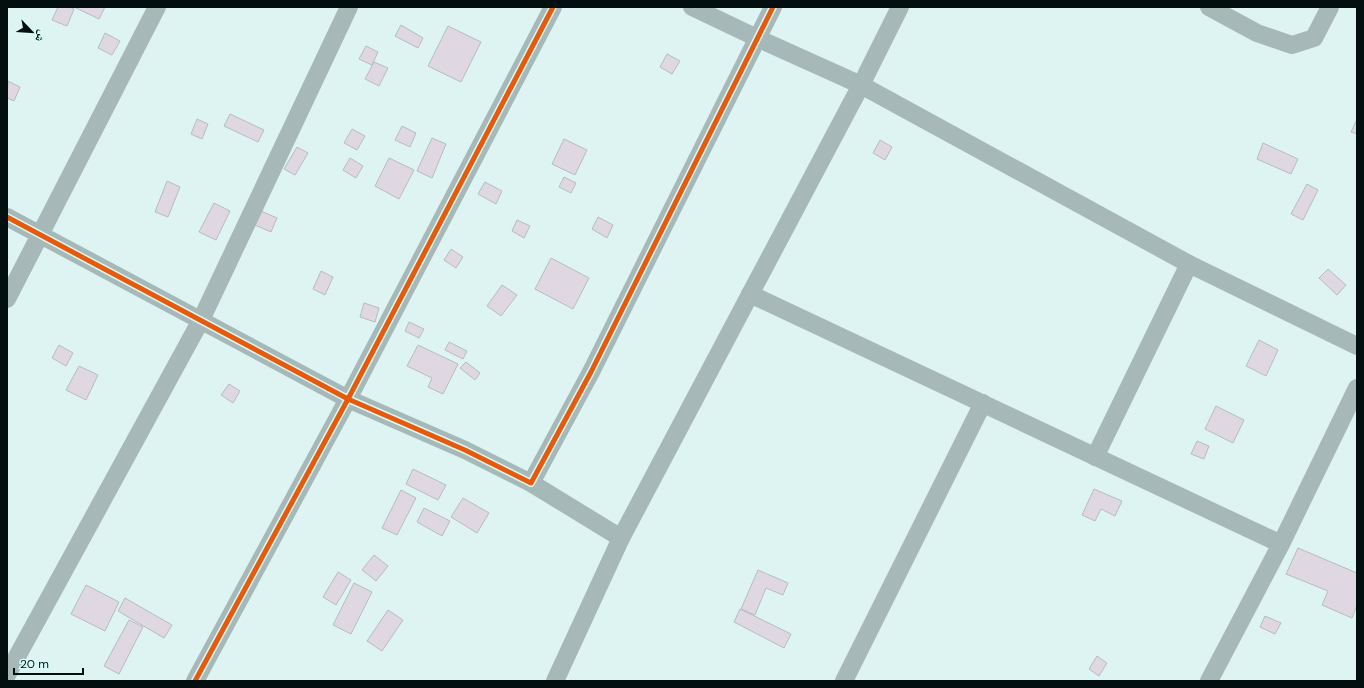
<svg xmlns="http://www.w3.org/2000/svg" width="1364" height="688" font-family="'DM Sans','Noto Naskh Arabic',sans-serif">
<style>
.building{fill:#dfd8e3;stroke:#b6bcbe}
.lines{fill:none;stroke-linecap:round;stroke-linejoin:round}
.street{stroke:#a6b8b7;stroke-width:18}
.cycleway-casing{stroke:#d6fcf9;stroke-width:8}
.cycleway{stroke:#e8590c;stroke-width:5}
</style>
<rect width="100%" height="100%" fill="#def4f2"/>
<g class="building">
<polygon points="58,7 70,7 74,9 67,26 52,20"/>
<polygon points="74,7 105,7 99,19"/>
<polygon points="401,25 423,38 418,48 395,36"/>
<polygon points="448,26 481,42 461,82 428,66"/>
<polygon points="105,33 120,41 112,55 98,48"/>
<polygon points="366,46 378,52 372,65 359,59"/>
<polygon points="667,54 680,61 672,74 660,67"/>
<polygon points="374,62 388,68 379,86 365,79"/>
<polygon points="8,81 20,87 14,101 7,98"/>
<polygon points="230,114 264,130 258,142 224,126"/>
<polygon points="197,119 208,124 202,139 191,134"/>
<polygon points="1357,119 1357,134 1351,132"/>
<polygon points="402,126 416,133 410,147 395,140"/>
<polygon points="352,129 365,136 357,150 344,143"/>
<polygon points="432,138 446,144 432,178 417,171"/>
<polygon points="564,139 587,150 575,175 552,164"/>
<polygon points="880,140 892,147 885,160 873,153"/>
<polygon points="1263,143 1298,159 1291,174 1257,159"/>
<polygon points="297,147 308,153 295,175 284,169"/>
<polygon points="350,158 363,166 356,178 343,170"/>
<polygon points="389,158 414,170 399,199 375,186"/>
<polygon points="564,177 576,183 571,193 559,187"/>
<polygon points="167,181 180,187 168,217 155,212"/>
<polygon points="485,182 502,191 496,204 478,194"/>
<polygon points="1307,184 1318,190 1303,220 1291,214"/>
<polygon points="214,203 230,211 216,240 199,232"/>
<polygon points="261,211 277,218 271,232 255,225"/>
<polygon points="598,217 613,225 607,238 592,229"/>
<polygon points="517,220 530,226 524,238 512,231"/>
<polygon points="451,249 463,257 456,268 444,260"/>
<polygon points="551,258 589,278 573,309 535,289"/>
<polygon points="1328,269 1346,285 1337,295 1319,278"/>
<polygon points="321,271 333,277 325,295 313,289"/>
<polygon points="502,285 517,295 501,316 487,306"/>
<polygon points="364,303 379,308 375,322 360,317"/>
<polygon points="409,322 424,329 419,338 405,331"/>
<polygon points="1259,340 1278,350 1266,376 1246,366"/>
<polygon points="449,342 467,351 463,359 445,350"/>
<polygon points="59,345 73,353 66,366 52,358"/>
<polygon points="418,345 458,364 443,394 428,387 432,378 407,366"/>
<polygon points="466,362 480,373 475,380 460,368"/>
<polygon points="79,366 98,375 86,400 66,390"/>
<polygon points="229,384 240,391 233,403 221,395"/>
<polygon points="1216,406 1244,420 1233,443 1205,429"/>
<polygon points="1197,441 1209,446 1204,459 1191,454"/>
<polygon points="413,469 446,485 438,500 406,484"/>
<polygon points="1094,489 1122,501 1115,516 1101,509 1095,521 1082,515"/>
<polygon points="401,490 416,498 397,535 382,528"/>
<polygon points="463,498 489,513 477,533 451,517"/>
<polygon points="424,508 450,521 442,536 417,522"/>
<polygon points="1298,548 1357,573 1357,605 1352,618 1322,605 1328,591 1286,574"/>
<polygon points="374,555 388,566 376,581 362,570"/>
<polygon points="758,570 788,583 783,595 766,588 755,615 741,609"/>
<polygon points="338,572 351,580 336,605 323,597"/>
<polygon points="354,583 372,592 351,634 333,625"/>
<polygon points="86,585 119,602 105,631 71,614"/>
<polygon points="125,598 172,625 164,638 118,611"/>
<polygon points="740,609 791,634 784,648 734,622"/>
<polygon points="388,610 403,620 382,651 367,641"/>
<polygon points="1265,616 1281,623 1275,634 1260,627"/>
<polygon points="129,620 143,627 119,674 104,666"/>
<polygon points="1097,656 1107,663 1099,676 1089,669"/>
</g>
<g class="lines">
<g class="street">
<polyline points="692,7 757,38 861,85 1189,264 1357,346"/>
<polyline points="1209,7 1257,33 1292,45 1314,38 1330,7"/>
<polyline points="7,217 348,399 465,450 531,483 591,372 773,7"/>
<polyline points="750,294 1281,544"/>
<polyline points="7,299 157,7"/>
<polyline points="1095,457 1189,264"/>
<polyline points="531,483 621,538"/>
<polyline points="7,675 201,320 349,7"/>
<polyline points="195,681 348,399 553,7"/>
<polyline points="555,681 621,538 861,85 900,7"/>
<polyline points="844,681 983,403"/>
<polyline points="1209,681 1281,544 1357,388"/>
</g>
<g class="cycleway-casing">
<g id="cycleway">
<polyline points="7,217 348,399 465,450 531,483 591,372 773,7"/>
<polyline points="195,681 348,399 553,7"/>
</g>
</g>
<use href="#cycleway" class="cycleway"/>
</g>
<rect width="1364" height="688" fill="none" stroke="#030f0f" stroke-width="16"/>
<g transform="translate(32 32) rotate(115)" stroke="#d6fcf9" stroke-width="3" paint-order="stroke">
<path d="M0-3L7 15L0 10L-7 15Z" fill="#030f0f"/>
<text y="-6" font-size="11" font-weight="bold" text-anchor="middle" fill="#030f0f">ش</text>
</g>
<path d="M14 668v6h69v-6" fill="none" stroke="#030f0f" stroke-width="2"/>
<text x="20" y="668" font-size="12" fill="#030f0f" stroke="#d6fcf9" stroke-width="3" paint-order="stroke">20 m</text>
</svg>
